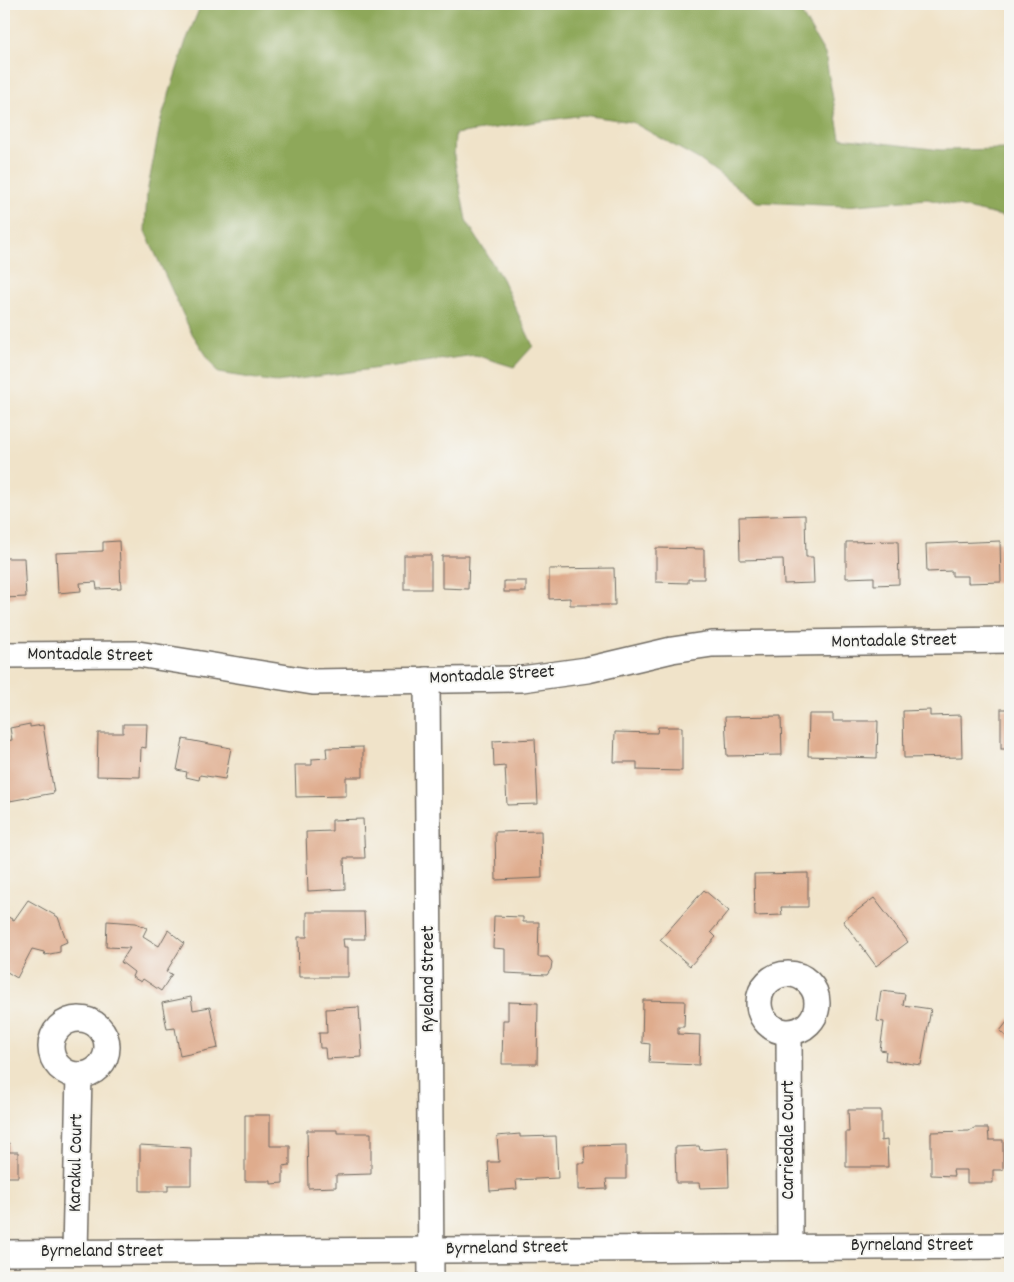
<svg xmlns="http://www.w3.org/2000/svg" width="1014" height="1282" font-family="Dekko,sans-serif">
<style>
.forest{fill:#8ea85a;stroke:#5c6a42}
.building{fill:#dfac8d}
.lines{fill:none;stroke-linecap:round;stroke-linejoin:round}
.street-casing{stroke:#706b62;stroke-width:28}
.street{stroke:#fff;stroke-width:25}
.labels{text-anchor:middle;dominant-baseline:central;stroke-width:4;stroke-linejoin:round;paint-order:stroke}
.street-label{font-size:19px;fill:#2b2b2b;stroke:#f6f6f2}
</style>
<rect width="100%" height="100%" fill="#f6f6f2"/>
<filter id="ink" filterUnits="userSpaceOnUse"><feTurbulence type="fractalNoise" baseFrequency=".02" numOctaves="2"/><feDisplacementMap in="SourceGraphic" scale="10" xChannelSelector="R" yChannelSelector="G"/><feConvolveMatrix kernelMatrix="1 2 1 2 8 2 1 2 1" color-interpolation-filters="sRGB"/></filter>
<filter id="wash" filterUnits="userSpaceOnUse"><feTurbulence type="fractalNoise" baseFrequency=".0096" numOctaves="4" result="noise"/><feDisplacementMap in="SourceGraphic" scale="20" xChannelSelector="R" yChannelSelector="G"/><feGaussianBlur stdDeviation="1.12" result="paint"/><feColorMatrix in="noise" values="0 0 0 0 0 0 0 0 0 0 0 0 0 0 0 0 0 1.4 0 .05"/><feComposite in="paint" operator="in"/></filter>
<g filter="url(#wash)">
<rect width="100%" height="100%" fill="#f0e3c9"/>
<polygon class="forest" points="198,4 796,4 825,54 840,138 941,150 1010,149 1010,218 927,199 845,206 757,202 700,160 632,122 583,115 455,134 454,157 466,220 502,279 533,346 514,367 475,355 276,382 218,373 191,332 145,231 147,193 161,120 186,41 200,7"/>
<g id="blocks">
<g class="building">
<polygon points="805,515 806,557 813,557 814,583 784,584 783,559 740,560 739,517"/>
<polygon points="119,541 121,588 97,589 96,582 80,583 81,591 58,593 56,553 103,551 103,542"/>
<polygon points="898,541 899,584 874,585 874,577 846,578 846,542"/>
<polygon points="1000,541 1001,582 968,583 968,576 952,576 952,571 927,572 926,544"/>
<polygon points="656,548 704,549 704,579 688,579 688,583 656,582"/>
<rect x="404" y="555" width="27" height="34"/>
<polygon points="442,556 469,556 468,589 442,588"/>
<polygon points="4,558 24,558 26,597 4,598"/>
<polygon points="614,568 615,605 570,605 570,598 549,599 549,569"/>
<rect x="504" y="581" width="22" height="11"/>
<rect x="1001" y="709" width="9" height="40"/>
<polygon points="930,710 930,716 961,715 962,757 904,758 903,711"/>
<polygon points="809,714 833,714 833,721 878,721 877,758 808,756"/>
<polygon points="781,716 782,755 727,756 725,717"/>
<polygon points="30,724 30,727 43,725 54,793 4,802 4,747 7,746 6,741 12,740 10,728"/>
<polygon points="123,724 147,724 146,748 141,747 140,777 97,776 98,733 123,733"/>
<polygon points="658,727 682,727 682,771 637,770 637,762 614,762 615,732 657,733"/>
<polygon points="183,739 231,748 225,779 200,775 199,780 186,777 187,772 177,770"/>
<polygon points="535,739 538,804 507,805 505,766 494,767 493,741"/>
<polygon points="363,747 363,777 346,777 346,796 296,797 295,765 312,765 312,759 327,758 326,748"/>
<polygon points="363,819 365,858 344,858 345,889 308,891 306,832 332,831 332,820"/>
<polygon points="541,831 542,878 496,880 495,832"/>
<polygon points="808,873 808,907 781,907 782,915 755,916 754,874"/>
<polygon points="704,890 729,911 711,932 716,937 690,966 660,940"/>
<polygon points="874,898 908,942 876,966 843,921"/>
<polygon points="28,900 58,917 67,942 60,945 60,952 45,955 44,952 32,949 17,978 4,970 4,920 6,916 14,920"/>
<polygon points="307,912 364,912 365,939 343,939 344,947 348,947 348,977 299,977 298,937 307,937"/>
<polygon points="494,916 523,917 523,922 539,922 538,957 548,957 552,962 551,969 547,975 505,973 505,949 493,948"/>
<polygon points="107,921 136,923 147,928 143,936 159,946 168,930 184,943 166,972 172,974 161,991 143,979 141,982 132,977 134,972 121,962 130,948 106,947"/>
<polygon points="881,991 905,994 903,1005 931,1009 921,1065 885,1060 886,1051 880,1050 884,1022 877,1021"/>
<polygon points="191,997 193,1010 210,1007 218,1048 180,1056 175,1028 167,1029 162,1003"/>
<polygon points="643,1000 685,1001 684,1027 678,1027 678,1034 700,1035 699,1065 649,1063 650,1044 642,1043"/>
<polygon points="508,1002 538,1003 537,1064 502,1064 503,1020 508,1020"/>
<polygon points="359,1007 362,1057 326,1059 325,1048 320,1048 319,1033 327,1033 326,1009"/>
<polygon points="1010,1018 1010,1040 1000,1031"/>
<polygon points="848,1110 881,1110 881,1141 887,1140 888,1167 846,1167 846,1132 849,1132"/>
<polygon points="245,1115 270,1115 270,1146 290,1146 290,1165 283,1166 283,1183 271,1184 271,1181 245,1181"/>
<polygon points="974,1128 988,1128 989,1140 1003,1140 1003,1170 993,1170 993,1183 967,1183 967,1170 953,1170 954,1176 931,1175 931,1132 969,1131"/>
<polygon points="307,1130 337,1130 337,1133 371,1133 371,1174 336,1175 336,1187 308,1188"/>
<polygon points="520,1134 520,1137 556,1136 558,1178 516,1180 517,1189 490,1191 488,1162 499,1162 497,1136"/>
<polygon points="4,1142 9,1143 9,1152 18,1152 18,1177 4,1177"/>
<polygon points="140,1145 191,1148 191,1185 168,1185 168,1191 140,1191"/>
<polygon points="626,1145 626,1179 606,1179 607,1189 578,1190 578,1163 585,1163 584,1146"/>
<polygon points="699,1146 700,1150 728,1148 729,1187 700,1188 699,1183 676,1183 675,1147"/>
</g>
</g>
</g>
<g filter="url(#ink)">
<use href="#blocks" fill-opacity="0" stroke="#706b62" stroke-width="1"/>
<g class="lines">
<g class="street-casing">
<g id="street">
<polyline points="4,655 138,654 313,682 522,679 587,670 672,650 712,644 1010,640"/>
<polyline points="427,680 431,1278"/>
<circle cx="788" cy="1003" r="29"/>
<circle cx="79" cy="1047" r="28"/>
<polyline points="789,1033 790,1247"/>
<polyline points="75,1252 79,1075"/>
<polyline points="4,1253 1010,1246"/>
</g>
</g>
<use href="#street" class="street"/>
</g>
</g>
<g class="labels">
<g class="street-label">
<text transform="translate(894 642) rotate(-1)">Montadale Street</text>
<text transform="translate(90 656) rotate(1)">Montadale Street</text>
<text transform="translate(492 676) rotate(-3)">Montadale Street</text>
<text transform="translate(429 979) rotate(-90)">Ryeland Street</text>
<text transform="translate(789 1140) rotate(-90)">Carriedale Court</text>
<text transform="translate(77 1163) rotate(-89)">Karakul Court</text>
<text x="912" y="1246">Byrneland Street</text>
<text transform="translate(507 1249) rotate(-1)">Byrneland Street</text>
<text x="102" y="1252">Byrneland Street</text>
</g>
</g>
<rect width="1014" height="1282" fill="none" stroke="#f6f6f2" stroke-width="20"/>
</svg>
